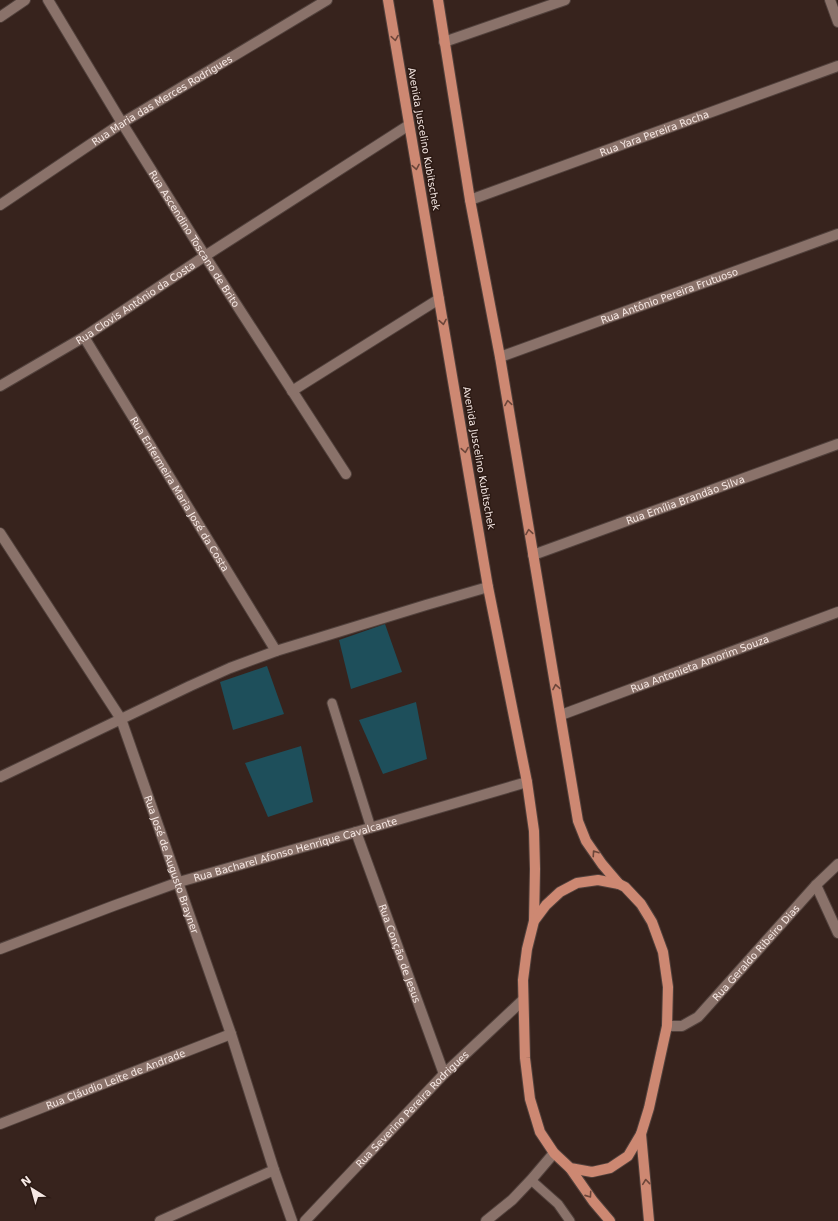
<svg xmlns="http://www.w3.org/2000/svg" width="838" height="1221" font-family="'DejaVu Sans',sans-serif">
<style>
.building{fill:#1e4f5b}
.lines{fill:none;stroke-linecap:round;stroke-linejoin:round}
.lane-casing{stroke:#51413c;stroke-width:11}
.street-casing{stroke:#51413c;stroke-width:12}
.secondary-casing{stroke:#51413c;stroke-width:12}
.primary-casing{stroke:#51413c;stroke-width:12}
.lane{stroke:#8a726a;stroke-width:9}
.street{stroke:#8a726a;stroke-width:10}
.secondary{stroke:#8a726a;stroke-width:10}
.primary{stroke:#cd8872;stroke-width:10}
.oneway{stroke:#6c463a}
.labels{text-anchor:middle;dominant-baseline:central;stroke-width:3;stroke-linejoin:round;paint-order:stroke}
.street-label{font-size:10px;fill:#f6e8e4;stroke:#2c1a14}
</style>
<rect width="100%" height="100%" fill="#37231d"/>
<g class="building">
<polygon points="385,624 402,672 351,689 339,640"/>
<polygon points="267,666 284,714 233,730 220,682"/>
<polygon points="416,702 427,759 383,774 359,720"/>
<polygon points="301,746 313,802 268,817 245,763"/>
</g>
<g class="lines">
<g class="lane-casing">
<g id="lane">
<polyline points="332,703 371,828"/>
<polyline points="531,1180 558,1204 570,1221"/>
</g>
</g>
<g class="street-casing">
<g id="street">
<path id="s1" d="M48,0L122,123L205,256L346,474"/>
<polyline points="830,0 838,22"/>
<polyline points="0,17 25,0"/>
<polyline points="444,42 565,0"/>
<path id="s2" d="M470,200L838,66"/>
<path id="s3" d="M0,205L122,123L327,0"/>
<path id="s4" d="M84,337L276,651"/>
<path id="s5" d="M0,386L84,337L205,256L409,125"/>
<polyline points="292,391 439,299"/>
<path id="s6" d="M0,533L121,719L231,1034L274,1170L292,1221"/>
<path id="s7" d="M533,555L838,444"/>
<path id="s8" d="M561,715L838,612"/>
<polyline points="0,777 190,686 230,668 276,651 426,605 488,587"/>
<path id="s9" d="M356,832L444,1074"/>
<polyline points="816,885 838,933"/>
<path id="s10" d="M0,949L113,906L179,882L356,832L527,782"/>
<path id="s11" d="M667,1026H682L698,1017L816,885L838,864"/>
<path id="s12" d="M0,1124L231,1034"/>
<polyline points="160,1221 274,1170"/>
<path id="s13" d="M305,1221L444,1074L523,1000"/>
<polyline points="486,1221 512,1200 531,1180 554,1153"/>
</g>
</g>
<g class="secondary-casing">
<g id="secondary">
<path id="s14" d="M500,357L838,234"/>
</g>
</g>
<g class="primary-casing">
<g id="primary">
<polyline points="388,0 488,587 527,782 534,831 535,869 534,921"/>
<polyline points="438,0 470,200 500,357 578,821 586,841 602,864 619,884"/>
<polygon points="598,880 619,884 625,887 641,904 652,922 663,952 668,987 667,1026 649,1108 641,1134 628,1156 610,1168 592,1172 570,1168 554,1153 540,1132 530,1099 525,1058 523,980 527,949 534,921 546,905 560,892 577,883"/>
<polyline points="641,1134 649,1221"/>
<polyline points="570,1168 593,1201 610,1221"/>
</g>
</g>
<use href="#lane" class="lane"/>
<use href="#street" class="street"/>
<use href="#secondary" class="secondary"/>
<use href="#primary" class="primary"/>
</g>
<defs><path id="oneway-chevron" d="M-2-3.5L2.5 0L-2 3.5" fill="none" stroke-width="1.6" stroke-linecap="round" stroke-linejoin="round"/></defs>
<g class="oneway">
<use href="#oneway-chevron" transform="translate(395 38) rotate(81)"/>
<use href="#oneway-chevron" transform="translate(416 167) rotate(80)"/>
<use href="#oneway-chevron" transform="translate(443 322) rotate(80)"/>
<use href="#oneway-chevron" transform="translate(508 403) rotate(-99)"/>
<use href="#oneway-chevron" transform="translate(465 450) rotate(81)"/>
<use href="#oneway-chevron" transform="translate(529 532) rotate(-99)"/>
<use href="#oneway-chevron" transform="translate(556 687) rotate(-100)"/>
<use href="#oneway-chevron" transform="translate(595 853) rotate(-124)"/>
<use href="#oneway-chevron" transform="translate(646 1182) rotate(-96)"/>
<use href="#oneway-chevron" transform="translate(589 1195) rotate(55)"/>
</g>
<g class="labels">
<g class="street-label">
<text stroke="none"><textPath href="#s3" startOffset="193">Rua Maria das Merces Rodrigues</textPath></text>
<text stroke="none"><textPath href="#s2" startOffset="196">Rua Yara Pereira Rocha</textPath></text>
<text transform="translate(424 139) rotate(80)">Avenida Juscelino Kubitschek</text>
<text stroke="none"><textPath href="#s1" startOffset="280">Rua Ascendino Toscano de Brito</textPath></text>
<text stroke="none"><textPath href="#s14" startOffset="180">Rua Antônio Pereira Frutuoso</textPath></text>
<text stroke="none"><textPath href="#s5" startOffset="159">Rua Clovis Antônio da Costa</textPath></text>
<text transform="translate(479 458) rotate(80)">Avenida Juscelino Kubitschek</text>
<text stroke="none"><textPath href="#s4" startOffset="184">Rua Enfermeira Maria José da Costa</textPath></text>
<text stroke="none"><textPath href="#s7" startOffset="162">Rua Emília Brandão Silva</textPath></text>
<text stroke="none"><textPath href="#s8" startOffset="148">Rua Antonieta Amorim Souza</textPath></text>
<text stroke="none"><textPath href="#s10" startOffset="312">Rua Bacharel Afonso Henrique Cavalcante</textPath></text>
<text stroke="none"><textPath href="#s6" startOffset="376">Rua José de Augusto Brayner</textPath></text>
<text stroke="none"><textPath href="#s11" startOffset="120">Rua Geraldo Ribeiro Dias</textPath></text>
<text stroke="none"><textPath href="#s9" startOffset="129">Rua Conção de Jesus</textPath></text>
<text stroke="none"><textPath href="#s12" startOffset="124">Rua Cláudio Leite de Andrade</textPath></text>
<text stroke="none"><textPath href="#s13" startOffset="155">Rua Severino Pereira Rodrigues</textPath></text>
</g>
</g>
<g transform="translate(32 1189) rotate(323)" stroke="#2c1a14" stroke-width="3" paint-order="stroke">
<path d="M0-3L7 15L0 10L-7 15Z" fill="#f6e8e4"/>
<text y="-6" font-size="11" font-weight="bold" text-anchor="middle" fill="#f6e8e4">N</text>
</g>
</svg>
